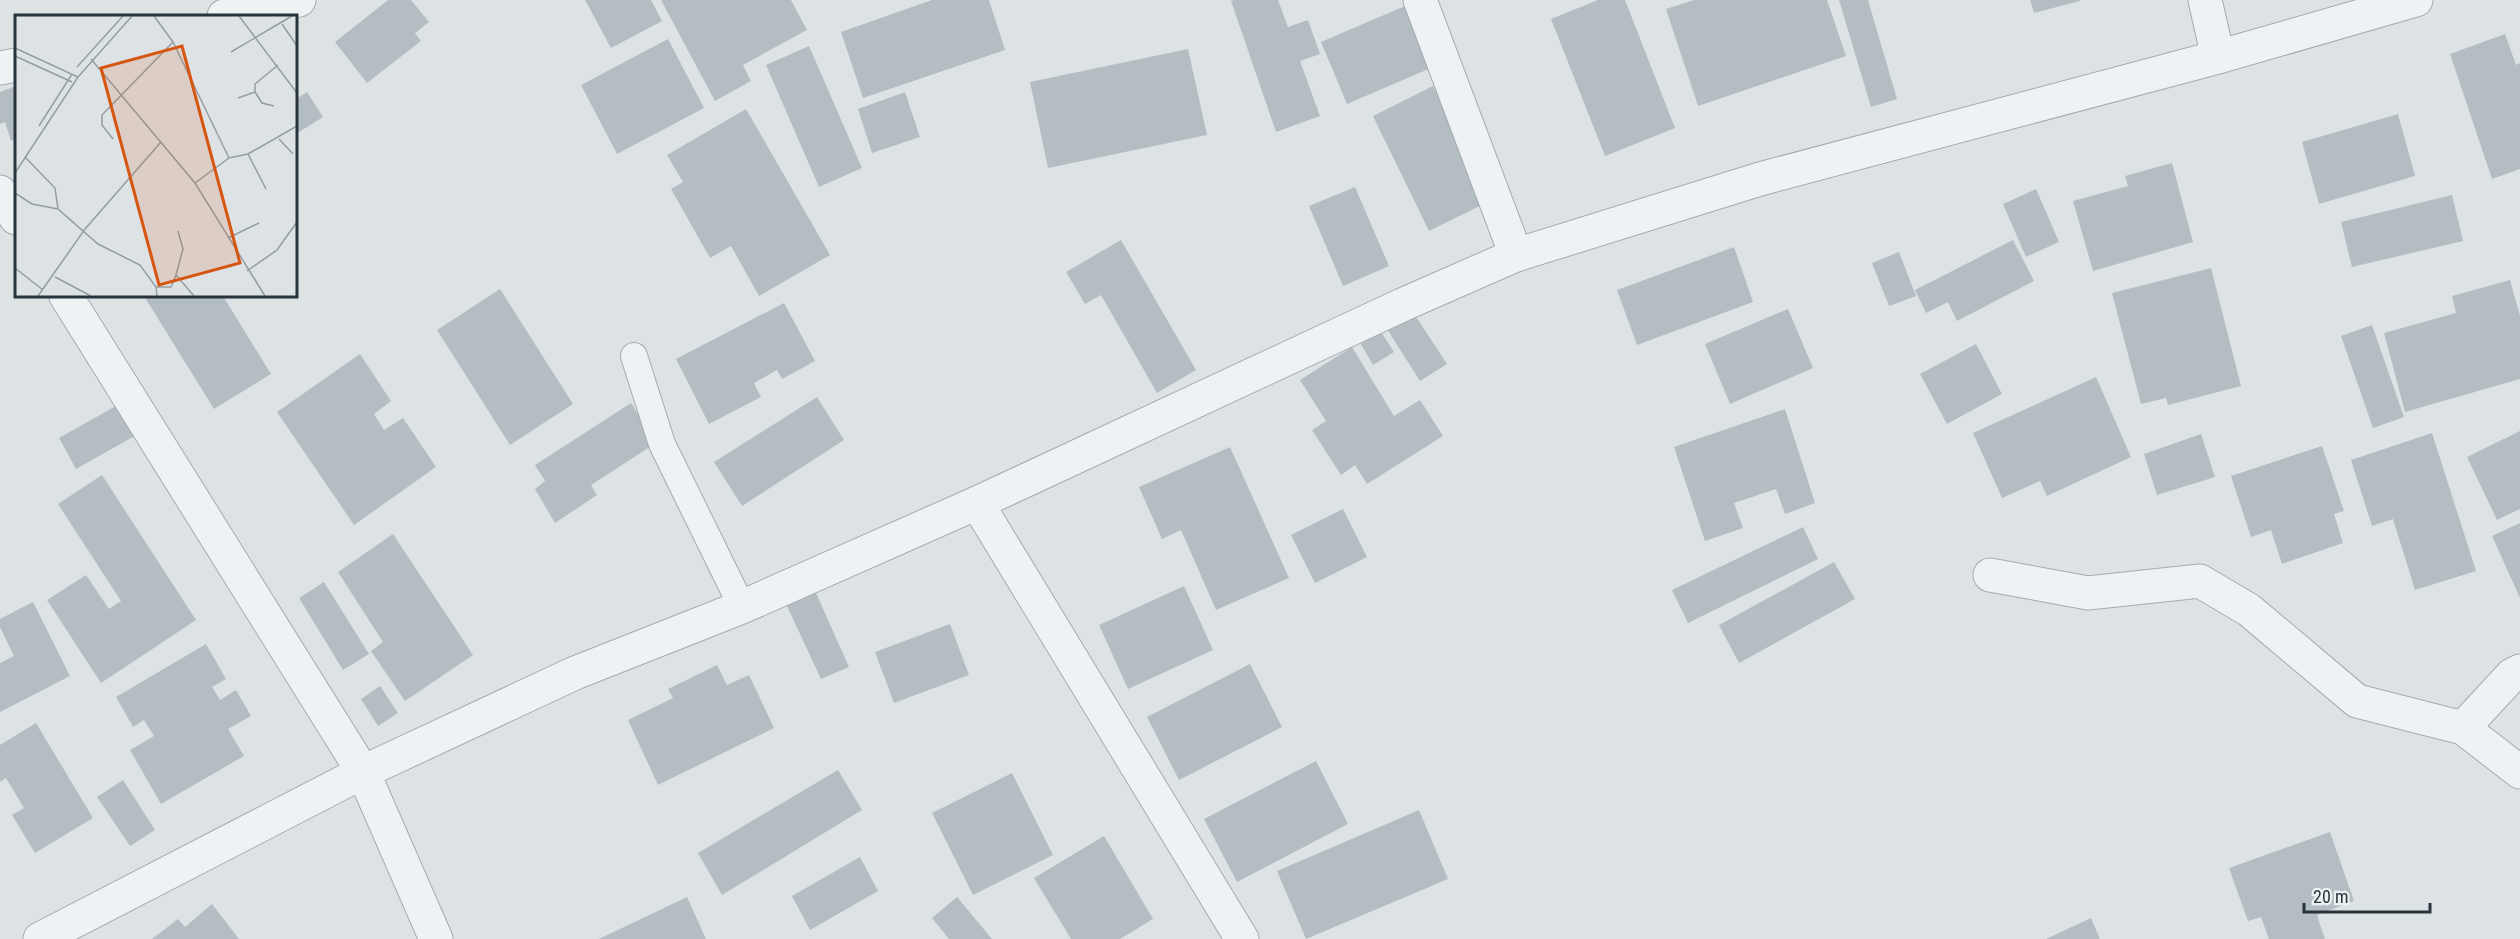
<svg xmlns="http://www.w3.org/2000/svg" width="2520" height="939" font-family="'Roboto Condensed',sans-serif">
<style>
.building{fill:#b4bec2}
.lines{fill:none;stroke-linecap:round;stroke-linejoin:round}
.lane-casing{stroke:#a3abaf;stroke-width:28}
.street-casing{stroke:#a3abaf;stroke-width:35}
.lane{stroke:#eff2f4;stroke-width:26}
.street{stroke:#eff2f4;stroke-width:33}
.inset-road{fill:none;stroke:#949da1;stroke-width:1.5}
.view{fill:#d55511;fill-opacity:0.15;stroke:#d55511;stroke-width:3}
.inset-edge{fill:none;stroke:#27343b;stroke-width:3}
</style>
<rect width="100%" height="100%" fill="#dde3e5"/>
<g class="building">
<polygon points="388,0 411,0 429,22 415,33 421,41 367,83 335,42"/>
<polygon points="585,0 651,0 662,21 611,48"/>
<polygon points="661,0 791,0 807,30 743,65 751,81 715,101"/>
<polygon points="932,0 989,0 1005,50 863,98 841,32"/>
<polygon points="1234,0 1278,0 1288,27 1308,20 1320,54 1300,61 1320,116 1276,132 1231,1"/>
<polygon points="1598,0 1625,0 1675,128 1605,156 1551,19"/>
<polygon points="1694,0 1827,0 1846,56 1698,106 1666,9"/>
<polygon points="1839,0 1868,0 1897,99 1871,107"/>
<polygon points="2030,0 2080,0 2080,1 2034,13"/>
<polygon points="1412,3 1438,65 1347,104 1321,42"/>
<polygon points="2505,34 2516,65 2520,63 2520,169 2492,179 2450,54"/>
<polygon points="668,39 704,108 617,154 581,85"/>
<polygon points="809,46 862,168 819,187 766,65"/>
<polygon points="1188,49 1207,135 1048,168 1030,82"/>
<polygon points="16,86 16,139 11,141 5,122 0,124 0,92"/>
<polygon points="1433,86 1490,201 1429,231 1373,116"/>
<polygon points="307,92 323,117 296,134 296,99"/>
<polygon points="905,92 920,137 872,153 858,109"/>
<polygon points="746,109 830,255 759,296 731,246 710,258 671,189 683,182 667,155"/>
<polygon points="2398,114 2415,176 2319,204 2302,142"/>
<polygon points="2172,163 2193,242 2093,271 2073,201 2128,186 2125,176"/>
<polygon points="1355,187 1389,266 1343,286 1309,206"/>
<polygon points="2036,189 2059,242 2026,257 2003,204"/>
<polygon points="2452,195 2463,241 2352,267 2341,222"/>
<polygon points="1121,240 1196,370 1157,393 1101,295 1085,304 1066,272"/>
<polygon points="2013,240 2034,281 1957,321 1948,302 1926,313 1915,290"/>
<polygon points="1734,247 1753,302 1637,345 1617,290"/>
<polygon points="1899,252 1916,296 1889,306 1872,263"/>
<polygon points="2211,268 2241,386 2168,405 2166,398 2141,404 2112,293"/>
<polygon points="2510,280 2520,316 2520,379 2405,412 2384,333 2456,313 2452,296"/>
<polygon points="500,289 573,404 510,445 437,330"/>
<polygon points="144,296 223,296 271,374 214,409"/>
<polygon points="784,303 815,361 782,379 777,370 754,383 761,397 709,424 676,359"/>
<polygon points="1788,309 1813,368 1730,404 1705,344"/>
<polygon points="1413,312 1447,364 1420,381 1387,329"/>
<polygon points="2372,325 2404,417 2373,428 2341,336"/>
<polygon points="1378,327 1394,352 1373,365 1358,339"/>
<polygon points="1976,344 2002,394 1947,424 1920,374"/>
<polygon points="1352,347 1394,416 1420,400 1443,436 1367,484 1355,465 1341,475 1312,430 1326,421 1300,380"/>
<polygon points="360,354 391,401 374,414 384,430 403,418 436,467 354,525 277,412"/>
<polygon points="2096,377 2131,457 2047,496 2040,481 2002,498 1973,433"/>
<polygon points="817,397 844,440 742,506 714,462"/>
<polygon points="123,402 140,433 76,469 59,438"/>
<polygon points="631,403 656,443 591,485 597,495 555,523 535,489 545,481 535,465"/>
<polygon points="1785,409 1815,503 1785,514 1776,489 1734,503 1743,528 1705,541 1674,447"/>
<polygon points="2520,431 2520,509 2497,520 2467,457"/>
<polygon points="2432,433 2476,571 2415,590 2393,519 2372,526 2351,460"/>
<polygon points="2201,434 2215,477 2157,495 2144,454"/>
<polygon points="2322,446 2344,511 2334,514 2343,543 2282,564 2271,530 2251,537 2231,476"/>
<polygon points="1230,447 1289,578 1216,610 1181,530 1162,539 1139,487"/>
<polygon points="102,475 196,620 101,683 47,600 86,575 109,609 121,601 58,504"/>
<polygon points="1343,509 1367,557 1315,583 1291,535"/>
<polygon points="2520,523 2520,598 2492,536"/>
<polygon points="1803,527 1818,559 1688,623 1672,590"/>
<polygon points="393,534 473,655 405,701 371,651 383,642 338,572"/>
<polygon points="1834,562 1855,599 1739,663 1719,625"/>
<polygon points="324,582 369,654 343,670 299,598"/>
<polygon points="1184,586 1213,650 1128,689 1099,625"/>
<polygon points="816,593 849,667 821,679 787,606"/>
<polygon points="33,602 70,676 0,712 0,663 14,656 0,627 0,619"/>
<polygon points="950,624 969,675 894,703 875,652"/>
<polygon points="206,644 226,679 212,687 220,700 236,690 251,716 228,729 244,756 161,804 130,750 154,736 144,720 133,727 116,697"/>
<polygon points="1250,664 1282,727 1179,780 1147,717"/>
<polygon points="717,665 727,685 749,675 774,728 658,785 628,720 673,698 668,689"/>
<polygon points="380,686 398,713 378,726 361,699"/>
<polygon points="36,723 93,818 35,853 12,815 24,808 6,778 0,782 0,745"/>
<polygon points="1316,761 1348,824 1237,882 1204,819"/>
<polygon points="838,770 862,810 722,895 698,853"/>
<polygon points="1012,773 1053,855 973,895 932,813"/>
<polygon points="123,780 155,830 130,846 97,797"/>
<polygon points="1419,810 1448,879 1306,939 1277,871"/>
<polygon points="2330,832 2354,901 2317,915 2325,939 2269,939 2261,917 2248,921 2229,868"/>
<polygon points="1104,836 1153,919 1120,939 1071,939 1034,878"/>
<polygon points="860,857 878,891 810,930 792,896"/>
<polygon points="687,897 706,939 599,939"/>
<polygon points="957,897 992,939 949,939 932,918"/>
<polygon points="212,904 239,939 152,939 178,919 185,927"/>
<polygon points="2091,918 2100,939 2046,939"/>
</g>
<g class="lines">
<g class="lane-casing">
<polyline id="lane" points="634,356 662,444 742,607"/>
</g>
<g class="street-casing">
<g id="street">
<polyline points="1420,0 1516,255"/>
<polyline points="2205,0 2218,57"/>
<polyline points="224,16 299,0"/>
<polyline points="0,68 16,65"/>
<polyline points="0,192 16,218"/>
<polyline points="66,296 363,772 436,939"/>
<polyline points="977,503 1242,939"/>
<polyline points="1990,575 2088,593 2200,581 2249,610 2357,701 2463,728 2520,772"/>
<polyline points="2463,728 2512,675 2520,671"/>
<polyline points="40,939 363,772 575,673 742,607 977,503 1402,305 1516,255 1760,179 2218,57 2416,0"/>
</g>
</g>
<use href="#lane" class="lane"/>
<use href="#street" class="street"/>
</g>
<g transform="translate(15 15)">
<rect width="282" height="282" fill="#dde3e5"/>
<path class="inset-road" d="M139,1L158,27M224,1L282,78M267,9L282,31M0,33L63,62L0,158M216,37L277,1M0,41L57,67M76,44L180,168L250,281M62,52L108,1M63,62L117,1M240,77L247,88L259,91M223,83L240,77V69L263,50M24,111L57,59M98,124L87,110V100L158,27L214,143L233,139L282,111M264,124L278,139M233,139L251,174M10,142L40,173L43,194M180,168L214,143M0,178L17,189L43,194L83,229L125,250L141,272L142,281M213,223L244,208M0,253L28,275M232,256L262,235L282,207M161,260L179,281M40,262L76,281M141,272H156L161,260L168,234L163,216M23,281L70,214L146,127"/>
<path class="view" d="M167,31L225,248L144,270L86,53Z"/>
<rect width="282" height="282" class="inset-edge"/>
</g>
<path d="M2304 903v9h126v-9" fill="none" stroke="#27343b" stroke-width="3"/>
<text x="2313" y="903" font-size="18" fill="#27343b" stroke="#ecf1f3" stroke-width="4.5" paint-order="stroke">20 m</text>
</svg>
